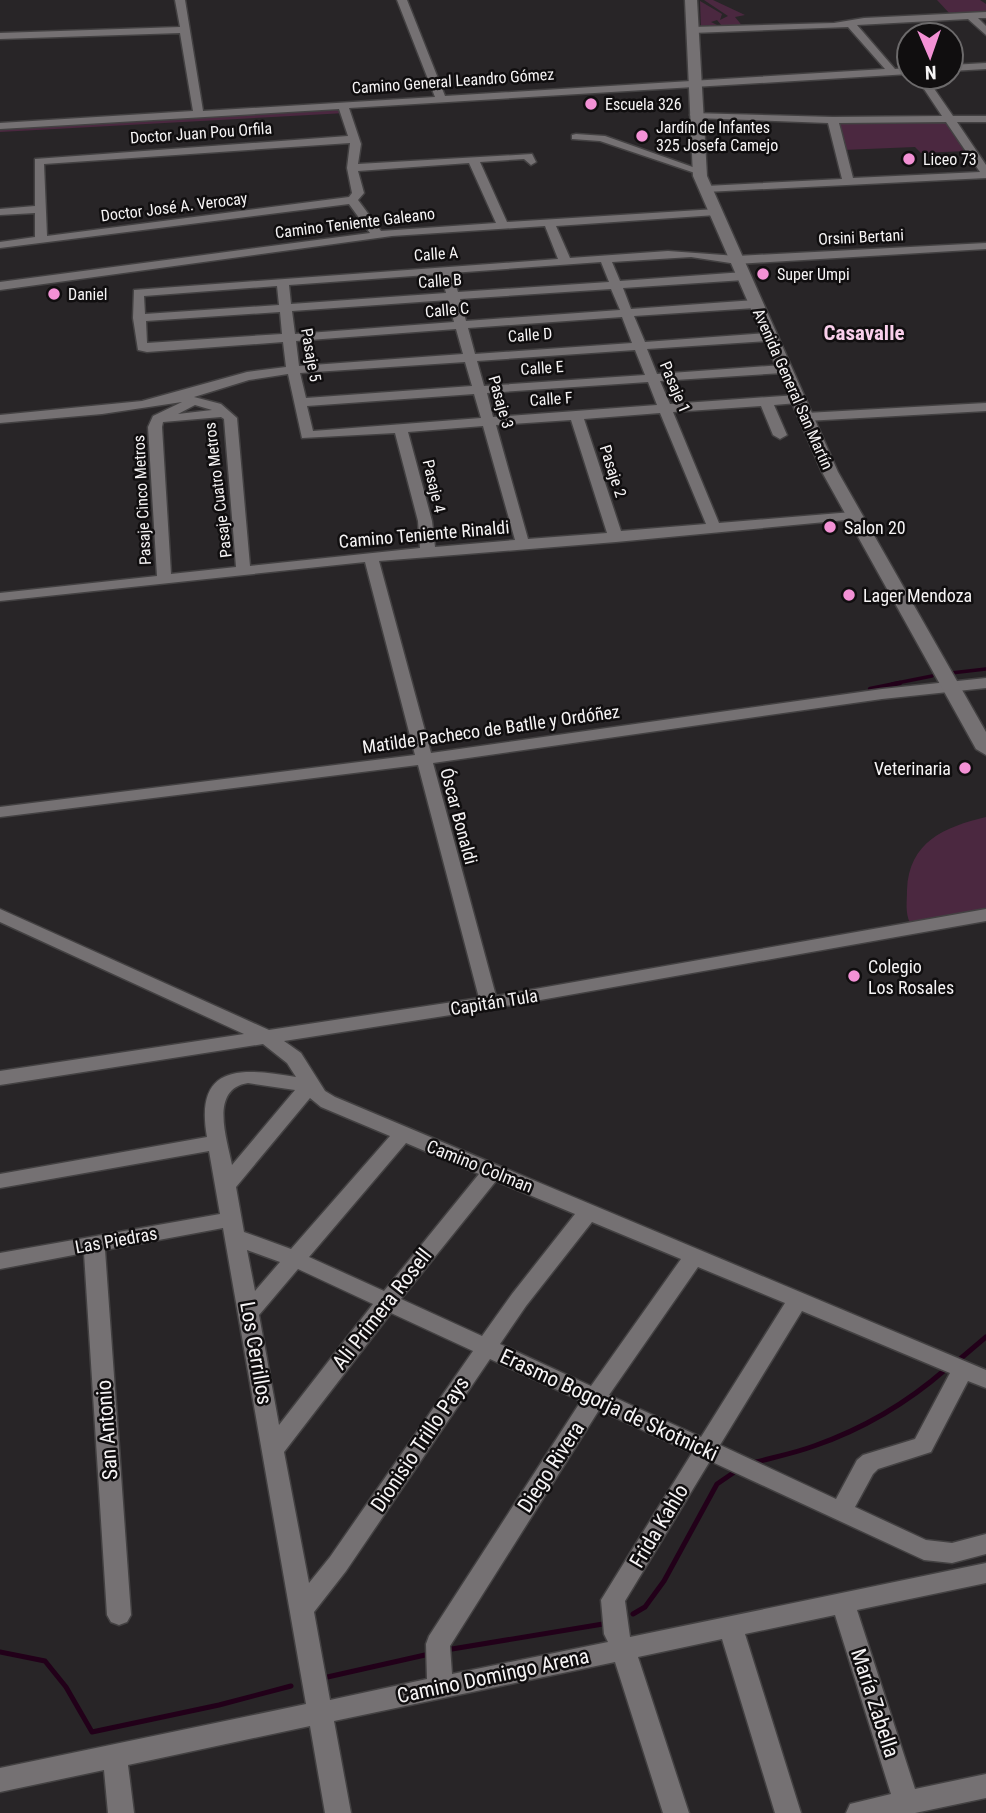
<svg xmlns="http://www.w3.org/2000/svg" width="986" height="1813" font-family="'Roboto Condensed',sans-serif">
<style>
.green{fill:#4b2840}
.lines{fill:none;stroke-linecap:round;stroke-linejoin:round}
.stream-far2{stroke:#220019;stroke-width:3.5}
.stream-far1{stroke:#220019;stroke-width:4.5}
.stream{stroke:#220019;stroke-width:5}
.street-casing{stroke:#434142;stroke-width:3}
.secondary-casing{stroke:#434142;stroke-width:3}
.street{fill:#757173;fill-rule:evenodd}
.secondary{fill:#757173;fill-rule:evenodd}
.poi-dot{fill:#f391d5;stroke:#100e0f;stroke-width:2.5}
.labels{text-anchor:middle;dominant-baseline:central;stroke-width:5;stroke-linejoin:round;paint-order:stroke}
.far-street-label{font-size:16px;fill:#f6f4f5;stroke:#100e0f}
.far-poi-label{font-size:16px;fill:#f6f4f5;stroke:#100e0f;text-anchor:start}
.poi-label{font-size:18px;fill:#f6f4f5;stroke:#100e0f;text-anchor:start}
.street-label{font-size:18px;fill:#f6f4f5;stroke:#100e0f}
.far-district-label{font-size:21px;font-weight:bold;fill:#facfeb;stroke:#100e0f}
.near-street-label{font-size:21px;fill:#f6f4f5;stroke:#100e0f}
</style>
<rect width="100%" height="100%" fill="#282527"/>
<g class="green">
<polygon points="704,0 713,0 745,15 735,17 744,28 722,26 717,20 711,22 719,26 701,29 700,1 722,14 720,20 728,16"/>
<polygon points="937,0 980,0 986,4 986,13 951,15"/>
<polygon points="343,104 346,113 0,132 0,126"/>
<polygon points="854,121 948,123 967,151 921,153 915,147 843,150 839,124"/>
<path d="M986,817V911L910,923C905,912 907,902 907,890C909,842 944,827 986,817Z"/>
</g>
<g class="lines">
<g class="stream-far2">
<polyline points="951,673 986,669"/>
<polyline points="892,684 932,676"/>
</g>
<polyline class="stream-far1" points="870,689 900,683"/>
<g class="stream">
<polyline points="960,1359 986,1337"/>
<path d="M756,1462C775,1457 795,1453 814,1446C863,1429 907,1403 946,1369"/>
<polyline points="633,1614 645,1607 664,1581 717,1484 736,1471"/>
<polyline points="452,1649 603,1624"/>
<polyline points="0,1652 45,1661 66,1687 92,1732 219,1705 291,1686"/>
<polyline points="323,1678 425,1655"/>
</g>
<g class="street-casing">
<g id="street">
<path d="M175,0H185L203,111L435,97L397,0H407L445,96L885,69L848,27L692,33L687,30L692,27L834,23L864,18L986,12V18H978L986,26V35L968,19L857,25L895,69L909,68V74L349,108L361,144L358,164L532,154L536,162L531,165L524,159L480,162L507,222L716,209L722,212L716,215L556,226L570,258L668,251L737,256L986,243V249L737,264L691,257L612,262L620,281L744,272L750,276L744,280L623,288L631,309L755,300L761,304L755,308L634,316L645,342L769,333L775,337L769,341L647,349L657,374L783,365L789,369L783,373L660,381L670,404L797,395L803,399L797,403L774,405L787,435L780,439L773,435L761,406L673,412L719,523L852,512L859,516L857,519L616,542L379,561L431,753L882,689L986,678V688L882,699L433,763L496,996L986,909V921L489,1009L284,1041L301,1053L325,1091L335,1097L986,1370V1388L968,1381L931,1452L878,1469L873,1474L855,1507L926,1540L952,1543L986,1534V1554L952,1563L924,1560L710,1461L625,1601L630,1637L986,1563V1583L857,1610L915,1789L986,1774V1798L915,1813H846L850,1804L891,1794L835,1615L745,1634L801,1813H775L722,1639L638,1657L689,1813H663L615,1662L334,1721L351,1813H325L310,1726L128,1765L134,1813H108L104,1770L0,1792V1768L306,1704L223,1228L105,1250L131,1615L127,1622L119,1625L111,1622L107,1615L84,1253L0,1269V1253L220,1214L209,1151L0,1188V1174L207,1137C194,1063 242,1068 296,1077L287,1063L263,1044L0,1085V1071L244,1034L0,922V909L269,1030L479,998L418,765L0,817V807L415,755L365,562L0,601V593L157,576L148,427L153,416L182,402L102,414L0,423V415L142,401L247,372L286,367L283,342L147,352L138,350L133,318L134,290L558,259L545,226L392,236L0,290V282L370,233L349,204L0,248V242L35,237V213L0,215V209L35,206V159L348,136L339,109L0,129V123L193,111L180,33L0,39V33L180,27ZM350,143L347,168L352,193L349,197L47,236L44,164ZM469,163L496,223L381,231L358,200L364,193L358,171ZM601,262L609,282L458,292L452,273ZM441,274L446,293L291,304L289,285ZM277,286L279,305L145,314L144,296ZM611,289L620,310L466,321L460,299ZM448,300L454,322L295,334L292,311ZM280,312L282,334L147,343L146,321ZM622,317L632,343L475,354L468,328ZM456,329L463,354L299,366L296,341ZM635,350L645,375L484,386L477,361ZM465,362L472,386L306,398L300,373ZM288,374L302,438L395,433L418,521L420,548L250,566L237,418L221,404L194,397L249,380ZM648,382L657,405L493,417L487,393ZM474,394L481,418L313,431L307,406ZM195,405L212,410L178,414ZM660,413L706,524L621,531L584,419ZM221,417L224,419L236,567L171,574L162,427L163,422ZM571,420L607,533L528,539L496,425ZM483,426L515,540L435,547L432,521L408,432ZM248,1083L295,1090L232,1165C227,1139 209,1089 248,1083ZM310,1098L321,1107L390,1136L291,1249L244,1232L236,1187ZM406,1143L479,1174L384,1291L309,1257ZM496,1181L575,1214L512,1294L482,1336L401,1299ZM592,1222L681,1259L591,1386L500,1344L526,1306ZM247,1250L280,1262L255,1291ZM698,1267L785,1303L701,1437L609,1395ZM298,1269L373,1304L279,1425L259,1315ZM802,1311L950,1373L915,1439L863,1455L857,1460L836,1499L720,1445ZM391,1313L473,1351L330,1557L309,1583L284,1452ZM490,1359L581,1401L429,1636L426,1644L427,1679L330,1700L314,1612L346,1571ZM599,1410L692,1453L601,1600L604,1634L608,1642L452,1674L450,1646Z"/>
<polygon points="986,63 986,69 951,71 951,65"/>
<path d="M916,77H926L953,116H986V122H957L986,165V178L706,192L700,189L706,186L842,179L828,123L695,118L690,115L691,113L833,117L942,116ZM946,122L980,172L853,178L839,123Z"/>
<polygon points="576,134 605,136 704,171 695,173 600,141 572,139 572,135"/>
<polygon points="986,403 986,411 806,421 799,417 806,413"/>
</g>
</g>
<g class="secondary-casing">
<polygon id="secondary" points="685,0 697,0 707,176 838,472 986,732 986,755 976,749 822,472 693,176"/>
</g>
<use href="#street" class="street"/>
<use href="#secondary" class="secondary"/>
</g>
<g class="poi-dot">
<circle cx="591" cy="104" r="7"/>
<circle cx="642" cy="136" r="7"/>
<circle cx="909" cy="159" r="7"/>
<circle cx="763" cy="274" r="7"/>
<circle cx="54" cy="294" r="7"/>
<circle cx="830" cy="527" r="7"/>
<circle cx="849" cy="595" r="7"/>
<circle cx="965" cy="768" r="7"/>
<circle cx="854" cy="976" r="7"/>
</g>
<g class="labels">
<g class="far-street-label">
<text transform="translate(453 81) rotate(-4)">Camino General Leandro Gómez</text>
<text transform="translate(201 133) rotate(-4)">Doctor Juan Pou Orfila</text>
<text transform="translate(174 207) rotate(-7)">Doctor José A. Verocay</text>
<text transform="translate(355 223) rotate(-7)">Camino Teniente Galeano</text>
<text transform="translate(861 237) rotate(-3)">Orsini Bertani</text>
<text transform="translate(436 254) rotate(-4)">Calle A</text>
<text transform="translate(440 281) rotate(-4)">Calle B</text>
<text transform="translate(447 310) rotate(-5)">Calle C</text>
<text transform="translate(530 335) rotate(-4)">Calle D</text>
<text transform="translate(311 355) rotate(80)">Pasaje 5</text>
<text transform="translate(542 368) rotate(-4)">Calle E</text>
<text transform="translate(675 387) rotate(67)">Pasaje 1</text>
<text transform="translate(793 389) rotate(66)">Avenida General San Martín</text>
<text transform="translate(551 399) rotate(-4)">Calle F</text>
<text transform="translate(501 402) rotate(74)">Pasaje 3</text>
<text transform="translate(613 471) rotate(72)">Pasaje 2</text>
<text transform="translate(434 486) rotate(77)">Pasaje 4</text>
<text transform="translate(218 490) rotate(-97)">Pasaje Cuatro Metros</text>
<text transform="translate(142 500) rotate(-93)">Pasaje Cinco Metros</text>
</g>
<g class="far-poi-label">
<text x="605" y="104">Escuela 326</text>
<text x="656" y="127">Jardín de Infantes<tspan x="656" dy="18">325 Josefa Camejo</tspan></text>
<text x="923" y="159">Liceo 73</text>
<text x="777" y="274">Super Umpi</text>
<text x="68" y="294">Daniel</text>
</g>
<g class="poi-label">
<text x="844" y="527">Salon 20</text>
<text x="863" y="595">Lager Mendoza</text>
<text x="951" y="768" text-anchor="end">Veterinaria</text>
<text x="868" y="966">Colegio<tspan x="868" dy="21">Los Rosales</tspan></text>
</g>
<g class="street-label">
<text transform="translate(424 534) rotate(-5)">Camino Teniente Rinaldi</text>
<text transform="translate(491 729) rotate(-8)">Matilde Pacheco de Batlle y Ordóñez</text>
<text transform="translate(459 816) rotate(75)">Óscar Bonaldi</text>
<text transform="translate(494 1002) rotate(-9)">Capitán Tula</text>
<text transform="translate(480 1166) rotate(22)">Camino Colman</text>
<text transform="translate(116 1240) rotate(-10)">Las Piedras</text>
</g>
<g class="far-district-label">
<text x="864" y="333">Casavalle</text>
</g>
<g class="near-street-label">
<text transform="translate(382 1309) rotate(-52)">Ali Primera Rosell</text>
<text transform="translate(256 1353) rotate(80)">Los Cerrillos</text>
<text transform="translate(609 1405) rotate(25)">Erasmo Bogorja de Skotnicki</text>
<text transform="translate(107 1430) rotate(-94)">San Antonio</text>
<text transform="translate(420 1444) rotate(-56)">Dionisio Trillo Pays</text>
<text transform="translate(551 1467) rotate(-57)">Diego Rivera</text>
<text transform="translate(659 1526) rotate(-59)">Frida Kahlo</text>
<text transform="translate(493 1676) rotate(-12)">Camino Domingo Arena</text>
<text transform="translate(875 1703) rotate(72)">María Zabella</text>
</g>
</g>
<g transform="translate(930 56) rotate(178)"><circle r="33" fill="#100e0f" stroke="#6c6a6b" stroke-width="2"/>
<path d="M0-5L12 26L0 18L-12 26Z" fill="#f391d5"/>
<text y="-10" font-size="19" font-weight="bold" text-anchor="middle" fill="#f6f4f5">N</text>
</g>
</svg>
